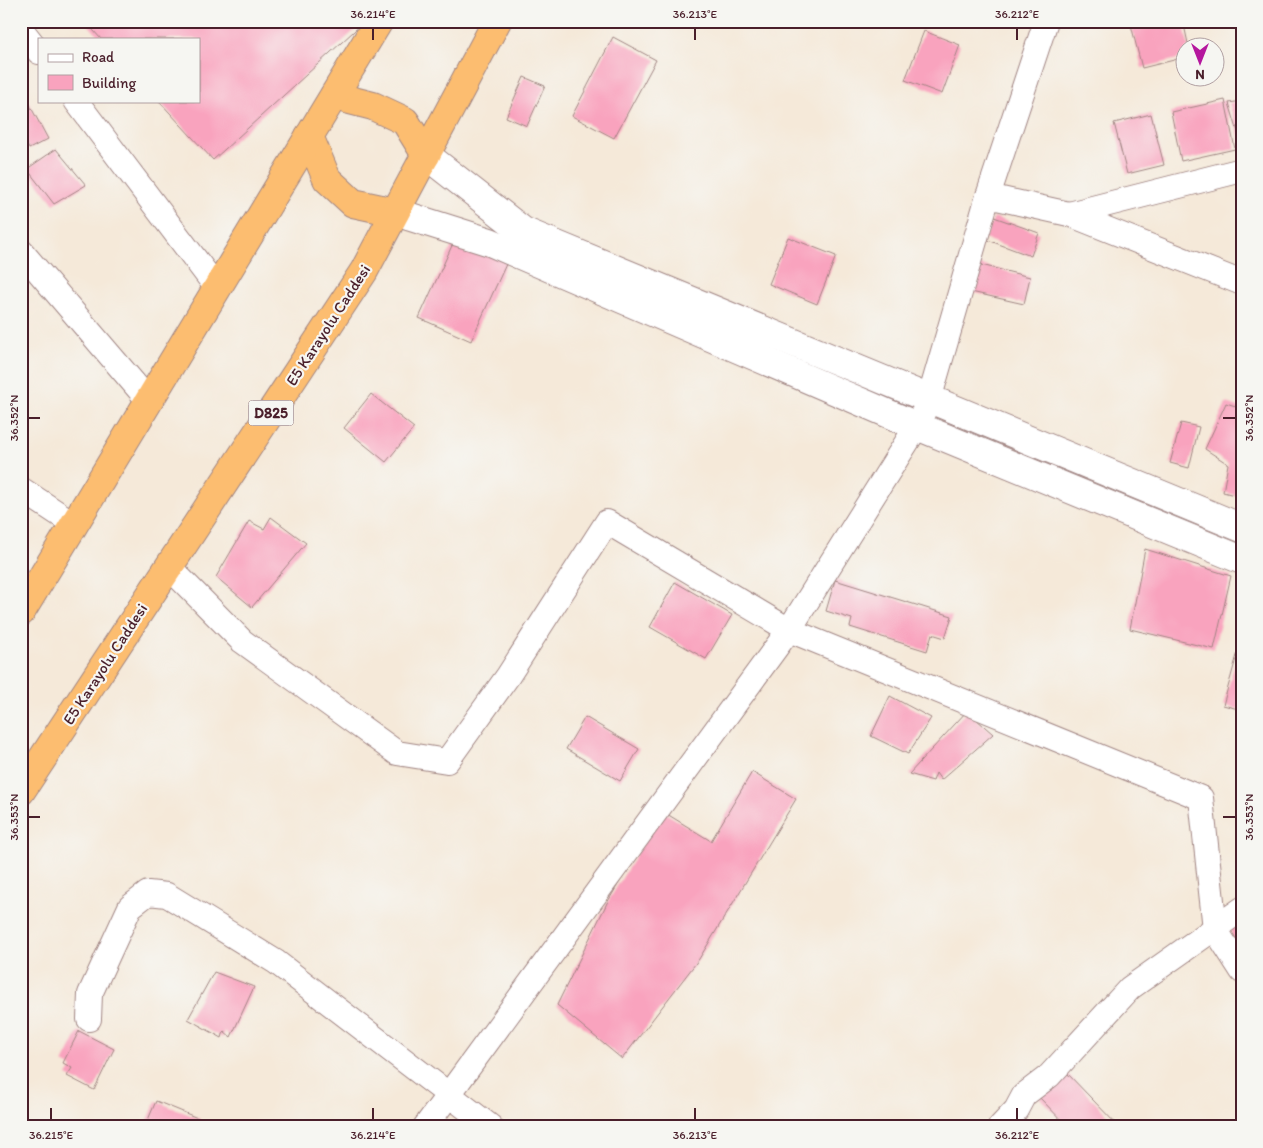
<svg xmlns="http://www.w3.org/2000/svg" width="1263" height="1148" font-family="Itim,sans-serif">
<style>
.building{fill:#f9a3be}
.lines{fill:none;stroke-linecap:round;stroke-linejoin:round}
.minor-casing{stroke:#a08482;stroke-width:26}
.tertiary-casing{stroke:#a08482;stroke-width:30}
.trunk-casing{stroke:#a08482;stroke-width:30}
.minor{stroke:#fff;stroke-width:24}
.tertiary{stroke:#fff;stroke-width:28}
.trunk{stroke:#fcbd6f;stroke-width:28}
.ticks{fill:none;stroke:#4a1f2b;stroke-width:2}
.labels{text-anchor:middle;dominant-baseline:central;stroke-width:4.5;stroke-linejoin:round;paint-order:stroke}
.shield{fill:#f6f6f2;stroke:#7e6067;stroke-width:1}
.shield-label{font-size:15px;font-weight:bold;fill:#4a1f2b}
.street-label{font-size:16px;fill:#4a1f2b;stroke:#f6f6f2}
.neatline{fill:none;stroke:#4a1f2b;stroke-width:2}
.ticks-label{font-size:12px;text-anchor:middle;fill:#4a1f2b}
</style>
<rect width="100%" height="100%" fill="#f6f6f2"/>
<filter id="ink" filterUnits="userSpaceOnUse"><feTurbulence type="fractalNoise" baseFrequency=".02" numOctaves="2"/><feDisplacementMap in="SourceGraphic" scale="10" xChannelSelector="R" yChannelSelector="G"/><feConvolveMatrix kernelMatrix="1 2 1 2 8 2 1 2 1" color-interpolation-filters="sRGB"/></filter>
<filter id="wash" filterUnits="userSpaceOnUse"><feTurbulence type="fractalNoise" baseFrequency=".0096" numOctaves="4" result="noise"/><feDisplacementMap in="SourceGraphic" scale="20" xChannelSelector="R" yChannelSelector="G"/><feGaussianBlur stdDeviation="1.12" result="paint"/><feColorMatrix in="noise" values="0 0 0 0 0 0 0 0 0 0 0 0 0 0 0 0 0 1.4 0 .05"/><feComposite in="paint" operator="in"/></filter>
<g filter="url(#wash)">
<rect width="100%" height="100%" fill="#f5e9d9"/>
<g id="blocks">
<g class="building">
<polygon points="85,21 365,21 213,160 159,101 199,101 199,39 101,39"/>
<polygon points="1130,21 1175,21 1177,26 1184,25 1189,48 1186,48 1186,57 1142,68"/>
<polygon points="924,31 960,45 942,94 905,80"/>
<polygon points="613,37 656,60 614,138 572,116"/>
<polygon points="524,77 545,86 527,126 506,117"/>
<polygon points="27,100 48,139 29,149 21,134 21,103"/>
<polygon points="1225,100 1235,149 1181,161 1171,112"/>
<polygon points="1242,101 1242,142 1241,142 1229,103"/>
<polygon points="1151,114 1164,165 1127,174 1114,123"/>
<polygon points="56,149 86,185 54,204 27,169"/>
<polygon points="994,217 1039,233 1031,256 985,239"/>
<polygon points="788,237 836,256 817,304 769,284"/>
<polygon points="455,239 507,262 471,341 419,318"/>
<polygon points="977,264 1030,277 1024,304 971,292"/>
<polygon points="371,394 414,428 386,462 344,428"/>
<polygon points="1226,403 1242,408 1242,497 1223,492 1228,464 1205,449"/>
<polygon points="1181,423 1199,427 1189,468 1170,463"/>
<polygon points="271,517 306,543 252,607 216,577 249,521 264,529"/>
<polygon points="1145,549 1231,576 1214,649 1130,629"/>
<polygon points="835,580 952,616 945,638 932,634 927,651 850,627 852,619 826,611"/>
<polygon points="675,582 732,615 706,659 650,627"/>
<polygon points="1241,641 1242,641 1242,710 1223,705"/>
<polygon points="890,696 931,718 908,754 871,736"/>
<polygon points="967,711 993,734 941,780 936,773 933,781 909,774"/>
<polygon points="585,717 639,749 620,781 566,749"/>
<polygon points="752,772 796,799 699,959 622,1059 557,1005 607,903 662,811 711,841"/>
<polygon points="1242,917 1242,946 1233,944 1229,920"/>
<polygon points="214,972 254,987 231,1037 224,1031 222,1038 188,1019"/>
<polygon points="79,1031 114,1049 94,1090 67,1076 72,1068 63,1063"/>
<polygon points="1065,1071 1119,1127 1068,1127 1038,1096"/>
<polygon points="156,1101 200,1119 196,1127 145,1127"/>
</g>
</g>
</g>
<g filter="url(#ink)">
<use href="#blocks" fill-opacity="0" stroke="#a08482" stroke-width="1"/>
<g class="lines">
<g class="minor-casing">
<g id="minor">
<polyline points="21,29 39,52"/>
<polyline points="76,101 217,288"/>
<polyline points="988,196 1069,214 1242,283"/>
<polyline points="1069,214 1242,170"/>
<polyline points="21,251 149,401"/>
<polyline points="21,489 74,524"/>
<polyline points="169,567 242,641 397,753 447,761 508,676 607,522 789,630 1201,798 1215,929 1242,971"/>
<polyline points="89,1019 90,994 130,907 148,893 167,895 276,962 491,1127"/>
<polyline points="425,1127 789,630 917,426 929,400 988,196 1046,21"/>
<polyline points="1000,1127 1016,1110 1024,1095 1049,1076 1130,988 1242,909"/>
</g>
</g>
<g class="tertiary-casing">
<g id="tertiary">
<polyline points="426,155 523,231 1242,528"/>
<polyline points="395,212 490,242 917,426 1242,560"/>
</g>
</g>
<g class="trunk-casing">
<g id="trunk">
<polyline points="334,96 373,106 405,121 426,155"/>
<polyline points="309,136 327,179 353,203 395,212"/>
<polyline points="21,612 379,21"/>
<polyline points="21,791 364,271 497,21"/>
</g>
</g>
<use href="#minor" class="minor"/>
<use href="#tertiary" class="tertiary"/>
<use href="#trunk" class="trunk"/>
</g>
</g>
<path class="ticks" d="M373,28V40M695,28V40M1017,28V40M28,418H40M1223,418H1236M28,817H40M1223,817H1236M51,1108V1120M373,1108V1120M695,1108V1120M1017,1108V1120"/>
<g class="labels">
<rect class="shield" x="248.5" y="400.5" width="45" height="25" rx="4"/>
<g class="shield-label">
<text x="271" y="413">D825</text>
</g>
<g class="street-label">
<text transform="translate(328 325) rotate(-57)">E5 Karayolu Caddesi</text>
<text transform="translate(105 664) rotate(-57)">E5 Karayolu Caddesi</text>
</g>
</g>
<rect width="1263" height="1148" fill="none" stroke="#f6f6f2" stroke-width="55"/>
<rect x="38" y="38" width="162" height="65" fill="#f6f6f2" stroke="#b1a0a2"/>
<rect x="48" y="54" width="25" height="8" fill="#ffffff" stroke="#b1a0a2"/>
<text x="82" y="62" font-size="15" fill="#4a1f2b">Road</text>
<rect x="48" y="75" width="25" height="15" fill="#f9a3be" stroke="#b1a0a2"/>
<text x="82" y="88" font-size="15" fill="#4a1f2b">Building</text>
<g transform="translate(1200 62) rotate(180)"><circle r="24" fill="#f6f6f2" stroke="#b1a0a2"/>
<path d="M0-4L9 19L0 12L-9 19Z" fill="#b5179e"/>
<text y="-8" font-size="14" font-weight="bold" text-anchor="middle" fill="#4a1f2b">N</text>
</g>
<rect x="28" y="28" width="1208" height="1092" class="neatline"/>
<g class="ticks-label">
<text x="373" y="18">36.214°E</text>
<text x="695" y="18">36.213°E</text>
<text x="1017" y="18">36.212°E</text>
<text transform="translate(1249 418) rotate(-90)" y="4">36.352°N</text>
<text transform="translate(14 418) rotate(-90)" y="4">36.352°N</text>
<text transform="translate(1249 817) rotate(-90)" y="4">36.353°N</text>
<text transform="translate(14 817) rotate(-90)" y="4">36.353°N</text>
<text x="51" y="1139">36.215°E</text>
<text x="373" y="1139">36.214°E</text>
<text x="695" y="1139">36.213°E</text>
<text x="1017" y="1139">36.212°E</text>
</g>
</svg>
